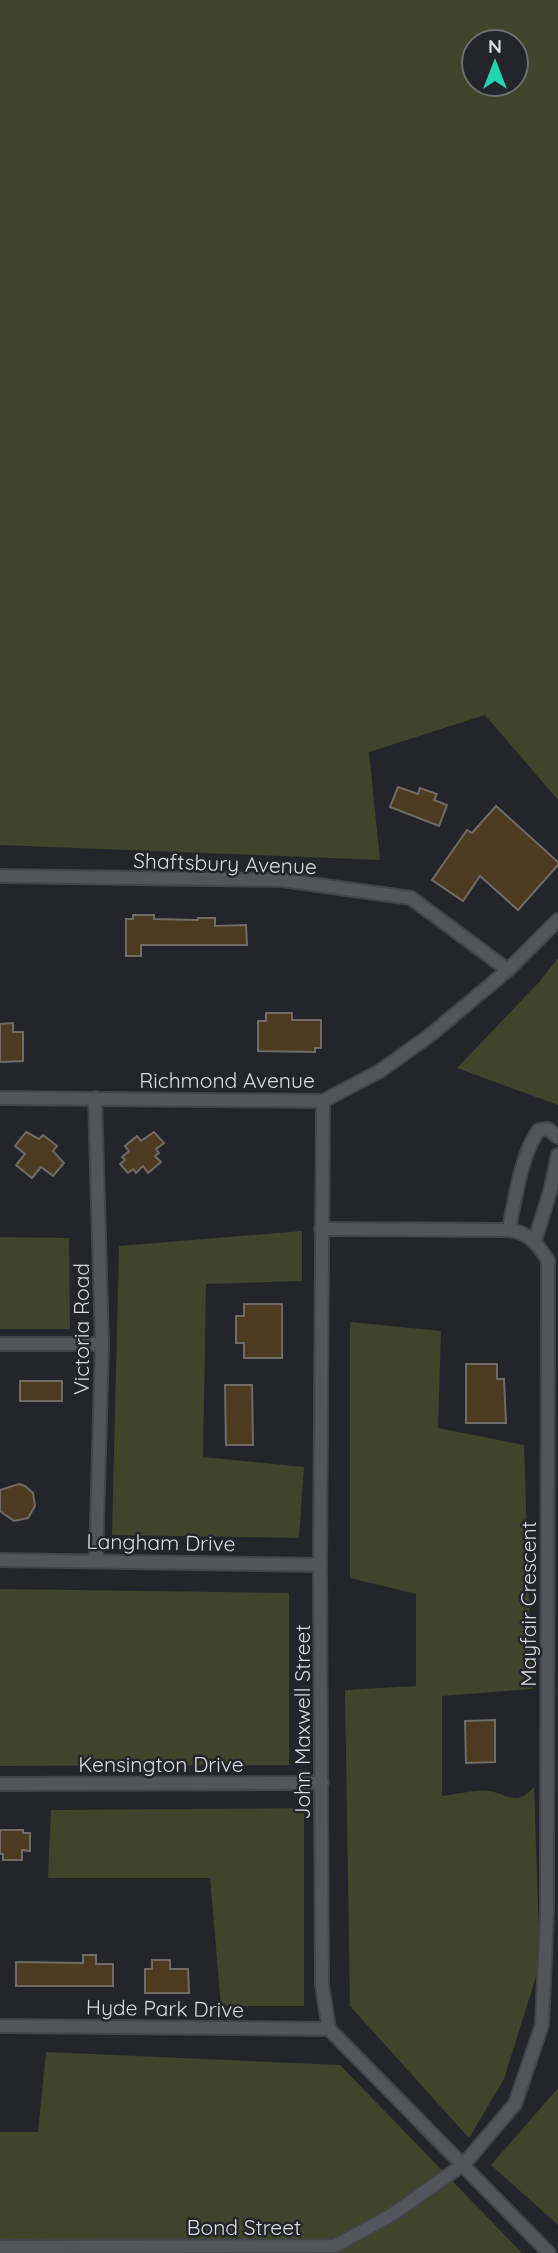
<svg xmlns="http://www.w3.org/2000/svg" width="558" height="2253" font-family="Quicksand,sans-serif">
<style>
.green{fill:#3f442a;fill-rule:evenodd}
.building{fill:#4d3b21;stroke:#6f6b66;stroke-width:2}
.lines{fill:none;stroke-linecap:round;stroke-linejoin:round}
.minor-casing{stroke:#434448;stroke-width:16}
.minor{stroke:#54555b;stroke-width:12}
.labels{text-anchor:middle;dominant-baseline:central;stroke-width:5;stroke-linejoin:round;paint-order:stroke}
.street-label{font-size:21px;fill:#dbdcdf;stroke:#24252a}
</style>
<rect width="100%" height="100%" fill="#24252a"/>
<g class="green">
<path d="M0,0H558V800L485,715L369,752L380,860L0,845ZM474,42H516V84H474Z"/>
<polygon points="558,958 558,1105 457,1068 540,981"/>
<polygon points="302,1231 302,1281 206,1284 203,1457 304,1467 299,1538 112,1535 119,1246"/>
<polygon points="0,1237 69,1238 70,1329 0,1329"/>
<path d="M350,1322L441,1331L438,1428L524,1445L532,1689L442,1696V1796C455,1795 476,1789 488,1791C511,1794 514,1808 534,1787L540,1964L504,2079L469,2138L350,2006L345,1690L416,1686V1594L350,1578Z"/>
<polygon points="0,1589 289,1593 289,1765 0,1766"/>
<polygon points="304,1808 304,2006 221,2006 210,1878 48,1878 51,1810"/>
<polygon points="46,2052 340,2065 522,2253 0,2253 0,2132 38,2132"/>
<polygon points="558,2088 558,2225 491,2165"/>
</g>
<g class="building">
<polygon points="398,787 418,794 420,788 437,794 434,800 447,805 439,826 390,807"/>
<polygon points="496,806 558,862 558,865 518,910 480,876 463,901 432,880 467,830 472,833"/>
<polygon points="133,915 154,915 154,919 198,920 198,918 215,918 215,926 246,925 247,945 141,945 141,956 126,956 126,919 133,919"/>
<polygon points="266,1013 292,1013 292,1020 321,1020 321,1048 315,1048 315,1052 258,1051 258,1021 266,1021"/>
<polygon points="13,1023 13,1032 23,1032 23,1061 0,1062 0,1024"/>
<polygon points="26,1132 39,1139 43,1135 57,1146 53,1151 64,1163 53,1176 41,1167 32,1178 16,1165 25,1154 15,1146"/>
<polygon points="154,1132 164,1143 156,1149 159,1153 155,1156 161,1162 148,1173 143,1166 136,1173 133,1169 128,1173 120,1164 125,1160 122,1157 129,1151 125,1146 137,1136 141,1141"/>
<polygon points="244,1304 282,1304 282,1358 244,1358 244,1343 236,1343 236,1316 244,1316"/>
<polygon points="466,1364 497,1364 497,1379 504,1379 506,1423 466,1423"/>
<rect x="20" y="1381" width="42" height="20"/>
<polygon points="225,1385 252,1385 253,1445 226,1445"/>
<polygon points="19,1484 25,1486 33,1493 35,1506 28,1518 14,1521 0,1511 0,1490"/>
<polygon points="495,1720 495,1762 466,1763 465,1721"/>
<polygon points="0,1830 23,1830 23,1833 30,1833 30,1851 22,1850 22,1860 3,1860 3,1854 0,1854"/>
<polygon points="83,1955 96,1955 96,1964 113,1964 113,1986 16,1986 16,1962 83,1963"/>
<polygon points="152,1960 170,1960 170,1969 188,1969 189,1993 145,1993 145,1969 152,1969"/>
</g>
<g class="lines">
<g class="minor-casing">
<g id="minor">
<polyline points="0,876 282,880 411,898 508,970"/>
<polyline points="0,1098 323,1101 380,1071 429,1036 508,970 558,920"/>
<polyline points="95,1098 102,1344 96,1560"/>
<polyline points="323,1101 320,1565 322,1985 329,2029 549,2253"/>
<path d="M509,1230C514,1203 522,1151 539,1130L548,1129L558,1137"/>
<polyline points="535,1240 550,1192 558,1155"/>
<polyline points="0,1344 102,1344"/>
<polyline points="0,1560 320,1565"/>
<polyline points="0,1784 322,1783"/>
<polyline points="0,2026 329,2029"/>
<path d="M0,2247L335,2246L393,2214L464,2164L515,2104L542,2025L547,1913L548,1260C537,1244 530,1233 509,1230L321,1229"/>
</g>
</g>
<use href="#minor" class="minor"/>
</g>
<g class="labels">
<g class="street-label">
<text transform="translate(225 863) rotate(2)">Shaftsbury Avenue</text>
<text x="227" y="1080">Richmond Avenue</text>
<text transform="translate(81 1329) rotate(-90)">Victoria Road</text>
<text transform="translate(161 1542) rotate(1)">Langham Drive</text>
<text transform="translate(528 1604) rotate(-90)">Mayfair Crescent</text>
<text transform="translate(302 1722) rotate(-90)">John Maxwell Street</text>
<text x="161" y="1764">Kensington Drive</text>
<text transform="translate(165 2008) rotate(1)">Hyde Park Drive</text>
<text x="244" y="2227">Bond Street</text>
</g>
</g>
<g transform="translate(495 63)"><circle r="33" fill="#24252a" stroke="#6d6e72" stroke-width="2"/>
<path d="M0-5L12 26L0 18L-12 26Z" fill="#23d5af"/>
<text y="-10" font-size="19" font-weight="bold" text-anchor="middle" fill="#dbdcdf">N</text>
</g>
</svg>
